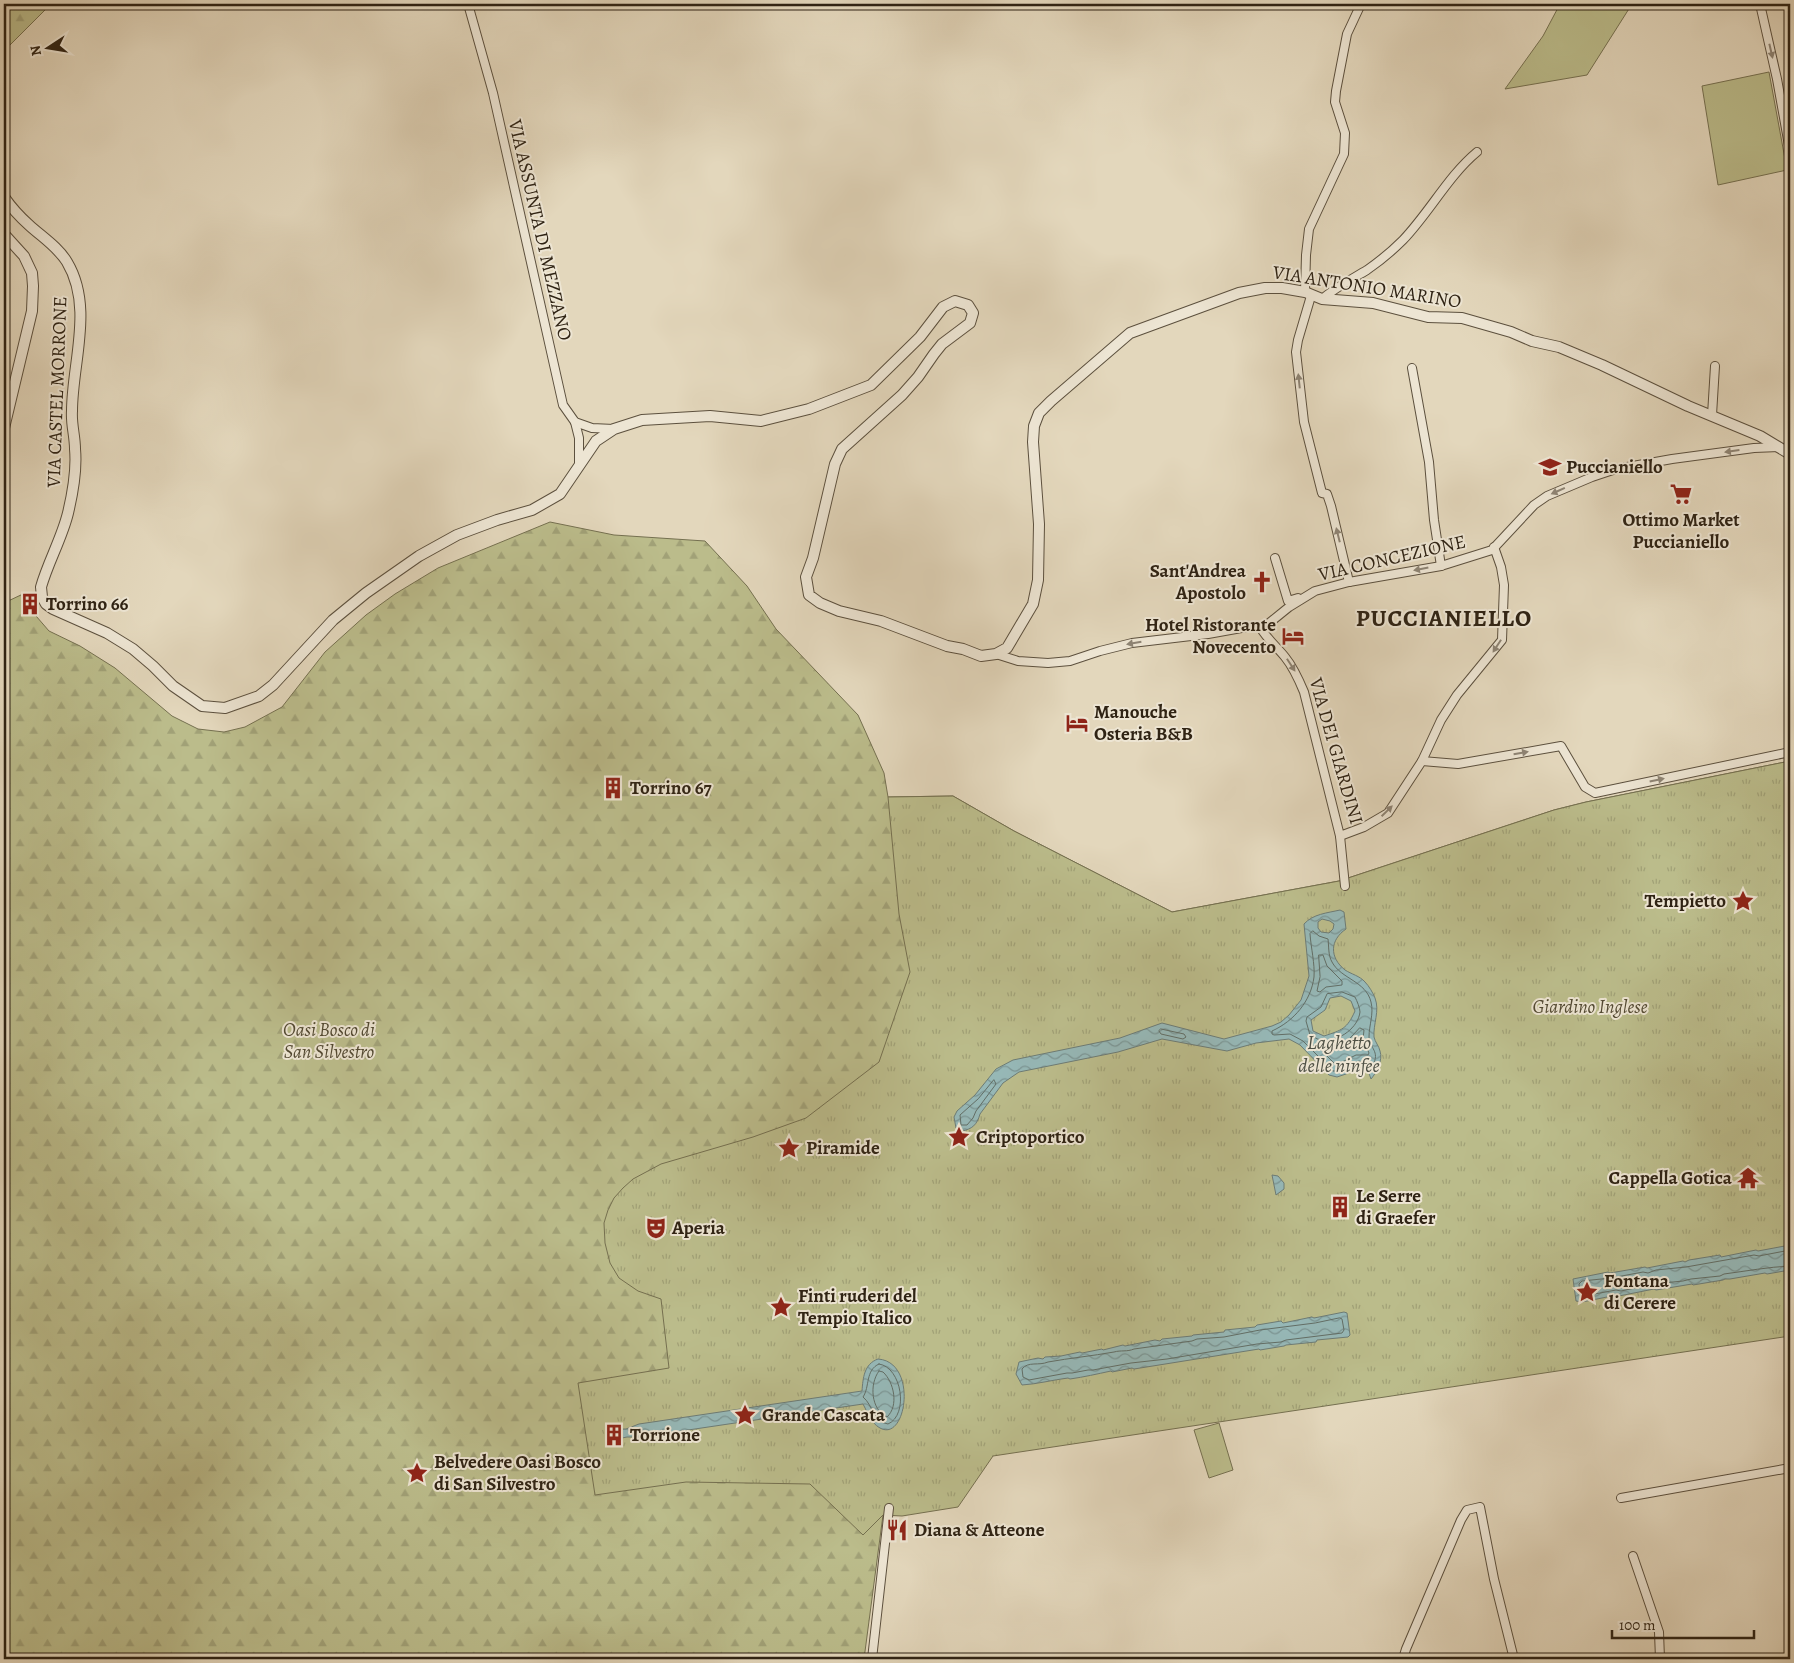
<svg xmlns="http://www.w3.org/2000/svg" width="1794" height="1663" font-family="Alegreya,serif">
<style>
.green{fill:#bbbc8b;stroke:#757050}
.forest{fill:url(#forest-firs);stroke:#757050}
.park{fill:url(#park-tufts);stroke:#757050}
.water{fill:url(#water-waves);stroke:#6d7c76;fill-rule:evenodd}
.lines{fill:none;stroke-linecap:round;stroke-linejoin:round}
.shore{stroke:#626e66;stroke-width:1}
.minor-casing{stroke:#5c503e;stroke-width:10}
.tertiary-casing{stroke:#5c503e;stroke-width:12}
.minor{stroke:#ede5d3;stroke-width:8}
.tertiary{stroke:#ede5d3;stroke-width:10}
.oneway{fill:#8e8474}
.labels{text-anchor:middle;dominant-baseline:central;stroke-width:4;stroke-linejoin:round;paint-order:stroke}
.street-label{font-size:19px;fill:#2f2314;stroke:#ede5d3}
.poi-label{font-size:19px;font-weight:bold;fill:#2f2314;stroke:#ede5d3;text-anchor:start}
.park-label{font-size:19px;font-style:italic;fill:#524932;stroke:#ede5d3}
.water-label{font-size:20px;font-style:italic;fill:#4e5045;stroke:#ede5d3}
.district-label{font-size:24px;font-weight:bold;letter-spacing:1px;fill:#2f2314;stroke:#ede5d3}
</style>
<defs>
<pattern id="forest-firs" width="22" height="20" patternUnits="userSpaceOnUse" patternTransform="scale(1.25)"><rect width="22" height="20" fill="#bbbc8b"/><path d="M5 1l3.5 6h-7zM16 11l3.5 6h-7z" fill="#a1a177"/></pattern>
<pattern id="park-tufts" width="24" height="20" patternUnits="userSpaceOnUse" patternTransform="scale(1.25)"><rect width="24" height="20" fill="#bbbc8b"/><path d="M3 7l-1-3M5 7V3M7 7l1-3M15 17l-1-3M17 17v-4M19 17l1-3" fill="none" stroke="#a1a177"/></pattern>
<pattern id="water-waves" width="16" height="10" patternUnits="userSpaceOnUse" patternTransform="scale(1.25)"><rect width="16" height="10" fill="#96b8b7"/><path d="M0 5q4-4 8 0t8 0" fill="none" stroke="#7b9594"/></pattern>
</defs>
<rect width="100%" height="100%" fill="#e3d7bc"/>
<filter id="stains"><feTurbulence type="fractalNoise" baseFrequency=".004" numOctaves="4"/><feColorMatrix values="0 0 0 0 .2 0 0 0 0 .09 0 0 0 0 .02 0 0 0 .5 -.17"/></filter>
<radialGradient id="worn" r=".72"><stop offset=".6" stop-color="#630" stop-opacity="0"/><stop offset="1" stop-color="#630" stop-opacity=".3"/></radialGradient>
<g class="green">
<polygon points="1560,4 1632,4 1587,75 1505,89 1543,36"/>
<polygon points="1769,72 1787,170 1718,185 1702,86"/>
<polygon points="1219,1423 1233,1470 1209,1478 1194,1430"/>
</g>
<g class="forest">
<polygon points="4,4 51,4 4,51"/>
<polygon points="550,522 614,535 705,541 747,586 776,629 858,715 884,773 888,797 953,796 1014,831 1172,912 1339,881 1554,810 1586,802 1790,761 852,1405 883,1515 864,1659 4,1659 4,603 25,593 30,609 49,631 80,646 115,668 172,716 198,729 224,732 245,727 282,707 325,652 366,615 395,594 438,568"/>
</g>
<polygon class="park" points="1790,761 1790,1336 993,1456 958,1507 902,1516 883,1515 863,1535 810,1484 686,1482 595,1495 578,1383 669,1368 661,1299 638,1291 619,1278 610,1263 605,1243 604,1223 608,1210 614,1198 623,1188 633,1179 661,1164 753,1137 806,1118 879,1062 910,972 899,914 888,797 953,796 1014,831 1172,912 1339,881 1554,810 1586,802"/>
<g class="water">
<path d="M1340,910L1344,912L1346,929C1330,940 1329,957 1345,970C1351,974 1360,976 1365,982C1369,986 1373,993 1375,998C1380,1011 1373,1024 1374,1037C1375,1042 1379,1046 1380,1051C1383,1060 1377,1072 1371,1079L1367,1068L1360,1066L1346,1074L1337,1077L1329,1075L1300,1045L1289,1039L1256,1043L1227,1051L1162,1039L1118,1052L1019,1072L1003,1083L980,1114C977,1125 972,1129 962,1131L956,1128L954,1117L957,1111L975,1095L996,1069L1013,1060L1120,1038L1162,1023L1224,1039L1272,1026L1281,1022L1289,1015L1301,1000L1309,976L1304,924C1313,914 1327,913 1340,910ZM1322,919L1330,921L1334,924L1333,929L1329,933L1321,932L1318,928V922ZM1341,996L1351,1001L1355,1011C1347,1029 1342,1030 1324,1036L1313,1031L1311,1020L1325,1010L1330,998Z"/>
<polygon points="1272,1175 1278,1176 1284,1183 1284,1189 1276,1195"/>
<polygon points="1790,1245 1790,1270 1767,1274 1765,1273 1730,1279 1725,1279 1723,1280 1693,1285 1692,1284 1656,1290 1654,1289 1619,1296 1617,1295 1582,1302 1576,1301 1573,1279 1608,1272 1610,1273 1645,1267 1647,1268 1683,1261 1685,1262 1689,1260 1720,1255 1721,1257 1756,1250 1758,1251"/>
<path d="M1344,1312L1347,1313L1350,1335L1348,1337L1317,1340L1316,1342L1286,1345L1284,1346L1260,1350L1259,1349L1134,1369L1132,1368L1112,1372L1111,1371C1097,1374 1084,1377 1070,1379L1068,1378C1052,1380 1038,1384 1022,1385L1016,1374L1019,1362L1038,1358L1043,1359L1045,1357L1061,1356L1080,1352L1082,1353L1102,1349L1103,1350L1123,1345L1125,1346L1155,1340L1160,1341L1162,1339L1192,1336L1193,1335L1224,1332L1225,1330L1255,1327L1257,1325L1281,1321L1283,1323L1312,1317L1314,1318Z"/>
<path d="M878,1359C922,1362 904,1459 872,1421C868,1416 866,1409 863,1404L641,1437H627L622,1438L621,1440L620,1439L619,1427L621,1429H626L639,1424L862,1391C863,1378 864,1364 878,1359Z"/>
</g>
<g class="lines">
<g class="shore">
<path d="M1313,931L1319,936L1328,939C1329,947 1328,955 1332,962C1341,979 1366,981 1371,1002C1374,1014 1369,1025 1369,1037C1370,1049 1380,1051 1373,1065L1359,1061C1351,1064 1343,1073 1333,1071L1303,1041L1290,1034L1274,1035L1272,1034V1031C1294,1021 1311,1001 1314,977C1315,964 1311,948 1310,934Z"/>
<polygon points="1319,955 1323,955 1327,966 1342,981 1342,985 1326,987 1320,992 1317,991 1320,977"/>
<path d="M1342,992L1355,997C1357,1001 1360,1008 1360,1012C1358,1028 1340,1040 1325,1041C1320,1041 1314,1037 1310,1035L1306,1021L1307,1017L1321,1007L1327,994Z"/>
<polygon points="1360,1028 1364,1030 1363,1039 1369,1053 1368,1055 1356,1055 1336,1065 1321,1050 1323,1047 1348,1040"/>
<polygon points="1161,1029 1184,1034 1186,1037 1183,1039 1161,1034 1159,1031"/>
<polygon points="994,1080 996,1084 976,1111 973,1118 967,1125 961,1125 960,1115 978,1099"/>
<path d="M1790,1250L1759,1256L1754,1255L1686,1267L1656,1270L1648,1273L1643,1272L1611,1278L1582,1281L1579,1284L1580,1294L1584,1296L1616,1290L1621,1291L1653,1284L1683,1281L1691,1279L1720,1276L1724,1274C1747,1271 1768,1267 1790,1266"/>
<path d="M1340,1318L1342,1319L1344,1330L1342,1333L1286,1340L1281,1342L1257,1344L1167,1359L1131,1363L1093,1370H1088L1072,1373H1067L1029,1380L1023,1377L1022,1369C1028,1361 1039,1366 1048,1362C1070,1358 1092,1356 1114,1352C1121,1350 1127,1352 1134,1349L1192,1341L1197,1339L1224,1337L1260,1330L1315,1323Z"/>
<path d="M879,1364C902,1367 909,1415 888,1424C873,1422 873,1405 863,1397C870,1387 865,1370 879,1364Z"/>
<path d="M879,1371L883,1372C894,1382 899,1406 887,1417C871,1410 869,1384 879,1371Z"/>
</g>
<g class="minor-casing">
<g id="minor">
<polyline points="468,4 493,93 563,405 575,422 592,428 614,429"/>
<polyline points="1760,4 1777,79 1790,151"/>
<polyline points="1305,292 1306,255 1309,229 1344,154 1345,133 1335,102 1336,91 1347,34 1361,4"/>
<polyline points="1311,296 1298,340 1296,352 1304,422 1322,493 1327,494 1331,506 1349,582"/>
<path d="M1322,299C1336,287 1352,279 1367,270C1380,261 1392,251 1403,240C1429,213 1449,175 1477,152"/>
<polyline points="1412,368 1429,462 1434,520 1441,566"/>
<polyline points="1712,415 1715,366"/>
<polyline points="575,422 579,438 579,464"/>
<polyline points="1275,558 1288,601 1298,598"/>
<path d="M1260,627C1267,639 1277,647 1285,657C1294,668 1299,680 1304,692L1340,836L1364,827L1388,813L1422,761L1458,764L1561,746L1585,787L1595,793L1790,752"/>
<polyline points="996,654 1018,661 1048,663 1070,661 1100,651 1132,643 1208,634 1247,627 1260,627 1268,624 1289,607 1315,591 1349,582 1441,566 1492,550 1534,505 1547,496 1592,477 1616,469 1672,459 1754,448 1779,447"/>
<polyline points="1422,761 1441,720 1457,695 1502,640 1504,585 1501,567 1494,547"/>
<polyline points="1340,836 1345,886"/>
<polyline points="1621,1498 1790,1468"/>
<polyline points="1633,1556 1659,1632 1660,1659"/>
<polyline points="872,1659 889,1508"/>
<polyline points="1403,1659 1406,1649 1461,1520 1467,1510 1480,1507 1494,1579 1514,1659"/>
</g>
</g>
<g class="tertiary-casing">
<g id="tertiary">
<path d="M4,197C11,207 20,217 29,225C42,237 58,247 67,262C94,307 72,363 72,411C71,424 75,436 75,449C77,470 73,492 68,513C62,538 48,562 41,587L42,597L46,604L53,609L107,633L133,649L153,666L173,686L202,706L225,708L259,696L273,685L333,620L366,593L419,556L457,535L497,520L532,510L560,494L596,441L614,429L642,420L710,416L761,421L809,409L871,385L920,337L943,307L955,301L968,305L973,313L970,323L942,344L934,354L918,377L902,395L842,449L835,464L813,558L806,577L809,595L820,603L839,611L881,621L947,646L963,649L981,656L996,654L1007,648L1033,604L1038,580L1039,524L1033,442L1034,426L1039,413L1051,401L1130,333L1239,293L1265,288H1282L1305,292L1322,299L1373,303L1428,317L1462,318L1511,332L1532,341L1559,347L1602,365L1688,406L1760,436L1790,454"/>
<polyline points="4,234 24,256 32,273 33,286 32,311 4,428"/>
</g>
</g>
<use href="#minor" class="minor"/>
<use href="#tertiary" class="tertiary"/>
</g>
<defs><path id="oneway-solid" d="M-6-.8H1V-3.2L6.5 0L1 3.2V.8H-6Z" transform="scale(1.25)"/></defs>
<g class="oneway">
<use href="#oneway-solid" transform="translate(1771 51) rotate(77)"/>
<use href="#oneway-solid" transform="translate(1299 381) rotate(-96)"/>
<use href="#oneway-solid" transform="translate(1732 451) rotate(172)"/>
<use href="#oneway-solid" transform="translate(1558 491) rotate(156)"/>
<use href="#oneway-solid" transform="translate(1338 535) rotate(-104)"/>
<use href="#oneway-solid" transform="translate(1421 569) rotate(169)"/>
<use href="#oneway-solid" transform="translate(1134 643) rotate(170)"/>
<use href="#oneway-solid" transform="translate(1497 646) rotate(123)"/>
<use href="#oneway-solid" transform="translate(1291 665) rotate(57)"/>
<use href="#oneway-solid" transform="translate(1521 753) rotate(-10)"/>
<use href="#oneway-solid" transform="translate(1657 780) rotate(-12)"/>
<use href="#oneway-solid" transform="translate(1387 811) rotate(-44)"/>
</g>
<defs>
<g id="school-bare" transform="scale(1.725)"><path d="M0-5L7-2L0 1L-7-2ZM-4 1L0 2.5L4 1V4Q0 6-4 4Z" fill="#8f2418" stroke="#ede5d3" stroke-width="2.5" paint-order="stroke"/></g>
<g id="supermarket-bare" transform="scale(1.725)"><path d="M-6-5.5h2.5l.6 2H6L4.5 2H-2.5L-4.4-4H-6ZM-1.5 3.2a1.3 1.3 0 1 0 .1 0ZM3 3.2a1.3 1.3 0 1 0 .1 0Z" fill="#8f2418" stroke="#ede5d3" stroke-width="2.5" paint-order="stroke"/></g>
<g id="church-bare" transform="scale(1.725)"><path d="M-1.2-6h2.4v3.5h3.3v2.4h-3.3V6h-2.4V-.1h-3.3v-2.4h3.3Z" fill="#8f2418" stroke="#ede5d3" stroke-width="2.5" paint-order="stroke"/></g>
<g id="building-bare" transform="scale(1.725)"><path d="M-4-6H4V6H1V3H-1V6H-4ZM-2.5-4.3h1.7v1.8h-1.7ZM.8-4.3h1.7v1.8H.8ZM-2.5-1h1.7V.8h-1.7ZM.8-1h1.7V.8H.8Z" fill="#8f2418" stroke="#ede5d3" stroke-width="2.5" paint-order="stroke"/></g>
<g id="hotel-bare" transform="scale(1.725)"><path d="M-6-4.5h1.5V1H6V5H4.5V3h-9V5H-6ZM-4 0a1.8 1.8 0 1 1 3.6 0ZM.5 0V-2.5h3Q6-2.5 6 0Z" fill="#8f2418" stroke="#ede5d3" stroke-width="2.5" paint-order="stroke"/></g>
<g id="sight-bare" transform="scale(1.725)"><path d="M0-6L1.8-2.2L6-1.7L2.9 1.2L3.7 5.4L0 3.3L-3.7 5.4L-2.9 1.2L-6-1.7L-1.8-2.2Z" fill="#8f2418" stroke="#ede5d3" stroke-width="2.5" paint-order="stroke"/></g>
<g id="temple-bare" transform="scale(1.725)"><path d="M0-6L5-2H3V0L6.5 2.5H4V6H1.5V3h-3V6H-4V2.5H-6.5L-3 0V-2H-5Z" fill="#8f2418" stroke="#ede5d3" stroke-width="2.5" paint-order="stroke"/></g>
<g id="theatre-bare" transform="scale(1.725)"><path d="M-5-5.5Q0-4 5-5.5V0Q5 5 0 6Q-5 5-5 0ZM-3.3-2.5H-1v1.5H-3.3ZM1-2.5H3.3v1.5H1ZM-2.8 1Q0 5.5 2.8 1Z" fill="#8f2418" stroke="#ede5d3" stroke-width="2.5" paint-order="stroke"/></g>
<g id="restaurant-bare" transform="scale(1.725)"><path d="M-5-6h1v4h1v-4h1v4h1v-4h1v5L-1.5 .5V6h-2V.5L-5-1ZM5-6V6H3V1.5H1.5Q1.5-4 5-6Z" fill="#8f2418" stroke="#ede5d3" stroke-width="2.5" paint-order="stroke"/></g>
</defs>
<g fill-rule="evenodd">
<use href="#school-bare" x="1550" y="467"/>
<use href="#supermarket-bare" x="1681" y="494"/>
<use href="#church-bare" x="1262" y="582"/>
<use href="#building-bare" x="30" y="604"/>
<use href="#hotel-bare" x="1293" y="636"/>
<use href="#hotel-bare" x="1077" y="723"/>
<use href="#building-bare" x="613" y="788"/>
<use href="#sight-bare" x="1743" y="901"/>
<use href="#sight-bare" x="959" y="1137"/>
<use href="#sight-bare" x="789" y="1148"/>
<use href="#temple-bare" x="1748" y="1178"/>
<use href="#building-bare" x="1340" y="1207"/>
<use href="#theatre-bare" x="656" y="1228"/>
<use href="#sight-bare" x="1587" y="1292"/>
<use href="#sight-bare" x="781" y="1307"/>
<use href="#sight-bare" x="745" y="1415"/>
<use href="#building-bare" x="614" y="1435"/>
<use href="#sight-bare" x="417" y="1473"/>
<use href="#restaurant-bare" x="897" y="1530"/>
</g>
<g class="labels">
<g class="street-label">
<text transform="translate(540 230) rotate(77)">VIA ASSUNTA DI MEZZANO</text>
<text transform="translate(1367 287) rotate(9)">VIA ANTONIO MARINO</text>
<text transform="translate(57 392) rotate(-88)">VIA CASTEL MORRONE</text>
<text transform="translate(1392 558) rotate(-13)">VIA CONCEZIONE</text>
<text transform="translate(1336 751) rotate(74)">VIA DEI GIARDINI</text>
</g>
<g class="poi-label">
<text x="1566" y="467">Puccianiello</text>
<text x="1681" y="520" text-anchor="middle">Ottimo Market<tspan x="1681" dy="22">Puccianiello</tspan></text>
<text x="1246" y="571" text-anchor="end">Sant'Andrea<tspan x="1246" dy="22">Apostolo</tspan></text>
<text x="46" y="604">Torrino 66</text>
<text x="1276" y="625" text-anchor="end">Hotel Ristorante<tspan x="1276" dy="22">Novecento</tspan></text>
<text x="1094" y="712">Manouche<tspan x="1094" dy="22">Osteria B&amp;B</tspan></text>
<text x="630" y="788">Torrino 67</text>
<text x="1726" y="901" text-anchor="end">Tempietto</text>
<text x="976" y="1137">Criptoportico</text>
<text x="806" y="1148">Piramide</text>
<text x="1732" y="1178" text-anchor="end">Cappella Gotica</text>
<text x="1356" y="1196">Le Serre<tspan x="1356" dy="22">di Graefer</tspan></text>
<text x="672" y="1228">Aperia</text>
<text x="1604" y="1281">Fontana<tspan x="1604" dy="22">di Cerere</tspan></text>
<text x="798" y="1296">Finti ruderi del<tspan x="798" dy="22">Tempio Italico</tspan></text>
<text x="762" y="1415">Grande Cascata</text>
<text x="630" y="1435">Torrione</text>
<text x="434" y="1462">Belvedere Oasi Bosco<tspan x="434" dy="22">di San Silvestro</tspan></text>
<text x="914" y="1530">Diana &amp; Atteone</text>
</g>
<g class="park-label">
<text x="1590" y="1007">Giardino Inglese</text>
<text x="329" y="1030">Oasi Bosco di<tspan x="329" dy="22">San Silvestro</tspan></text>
</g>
<g class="water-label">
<text x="1339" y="1042">Laghetto<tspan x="1339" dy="23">delle ninfee</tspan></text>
</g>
<g class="district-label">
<text x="1444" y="618">PUCCIANIELLO</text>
</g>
</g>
<rect width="1794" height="1663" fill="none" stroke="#e3d7bc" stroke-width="20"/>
<rect x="5" y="5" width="1784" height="1653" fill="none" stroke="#2f2314" stroke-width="2.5"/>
<rect x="10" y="10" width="1774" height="1643" fill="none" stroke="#2f2314"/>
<g transform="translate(48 48) rotate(258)" stroke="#ede5d3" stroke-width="4" paint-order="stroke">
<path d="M0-4L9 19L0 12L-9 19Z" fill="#2f2314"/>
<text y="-8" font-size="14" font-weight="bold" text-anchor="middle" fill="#2f2314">N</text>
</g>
<path d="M1612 1630v8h142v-8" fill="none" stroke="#2f2314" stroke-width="2.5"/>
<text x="1619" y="1630" font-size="15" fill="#2f2314" stroke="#ede5d3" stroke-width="4" paint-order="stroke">100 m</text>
<rect width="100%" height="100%" filter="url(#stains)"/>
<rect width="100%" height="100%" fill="url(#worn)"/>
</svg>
